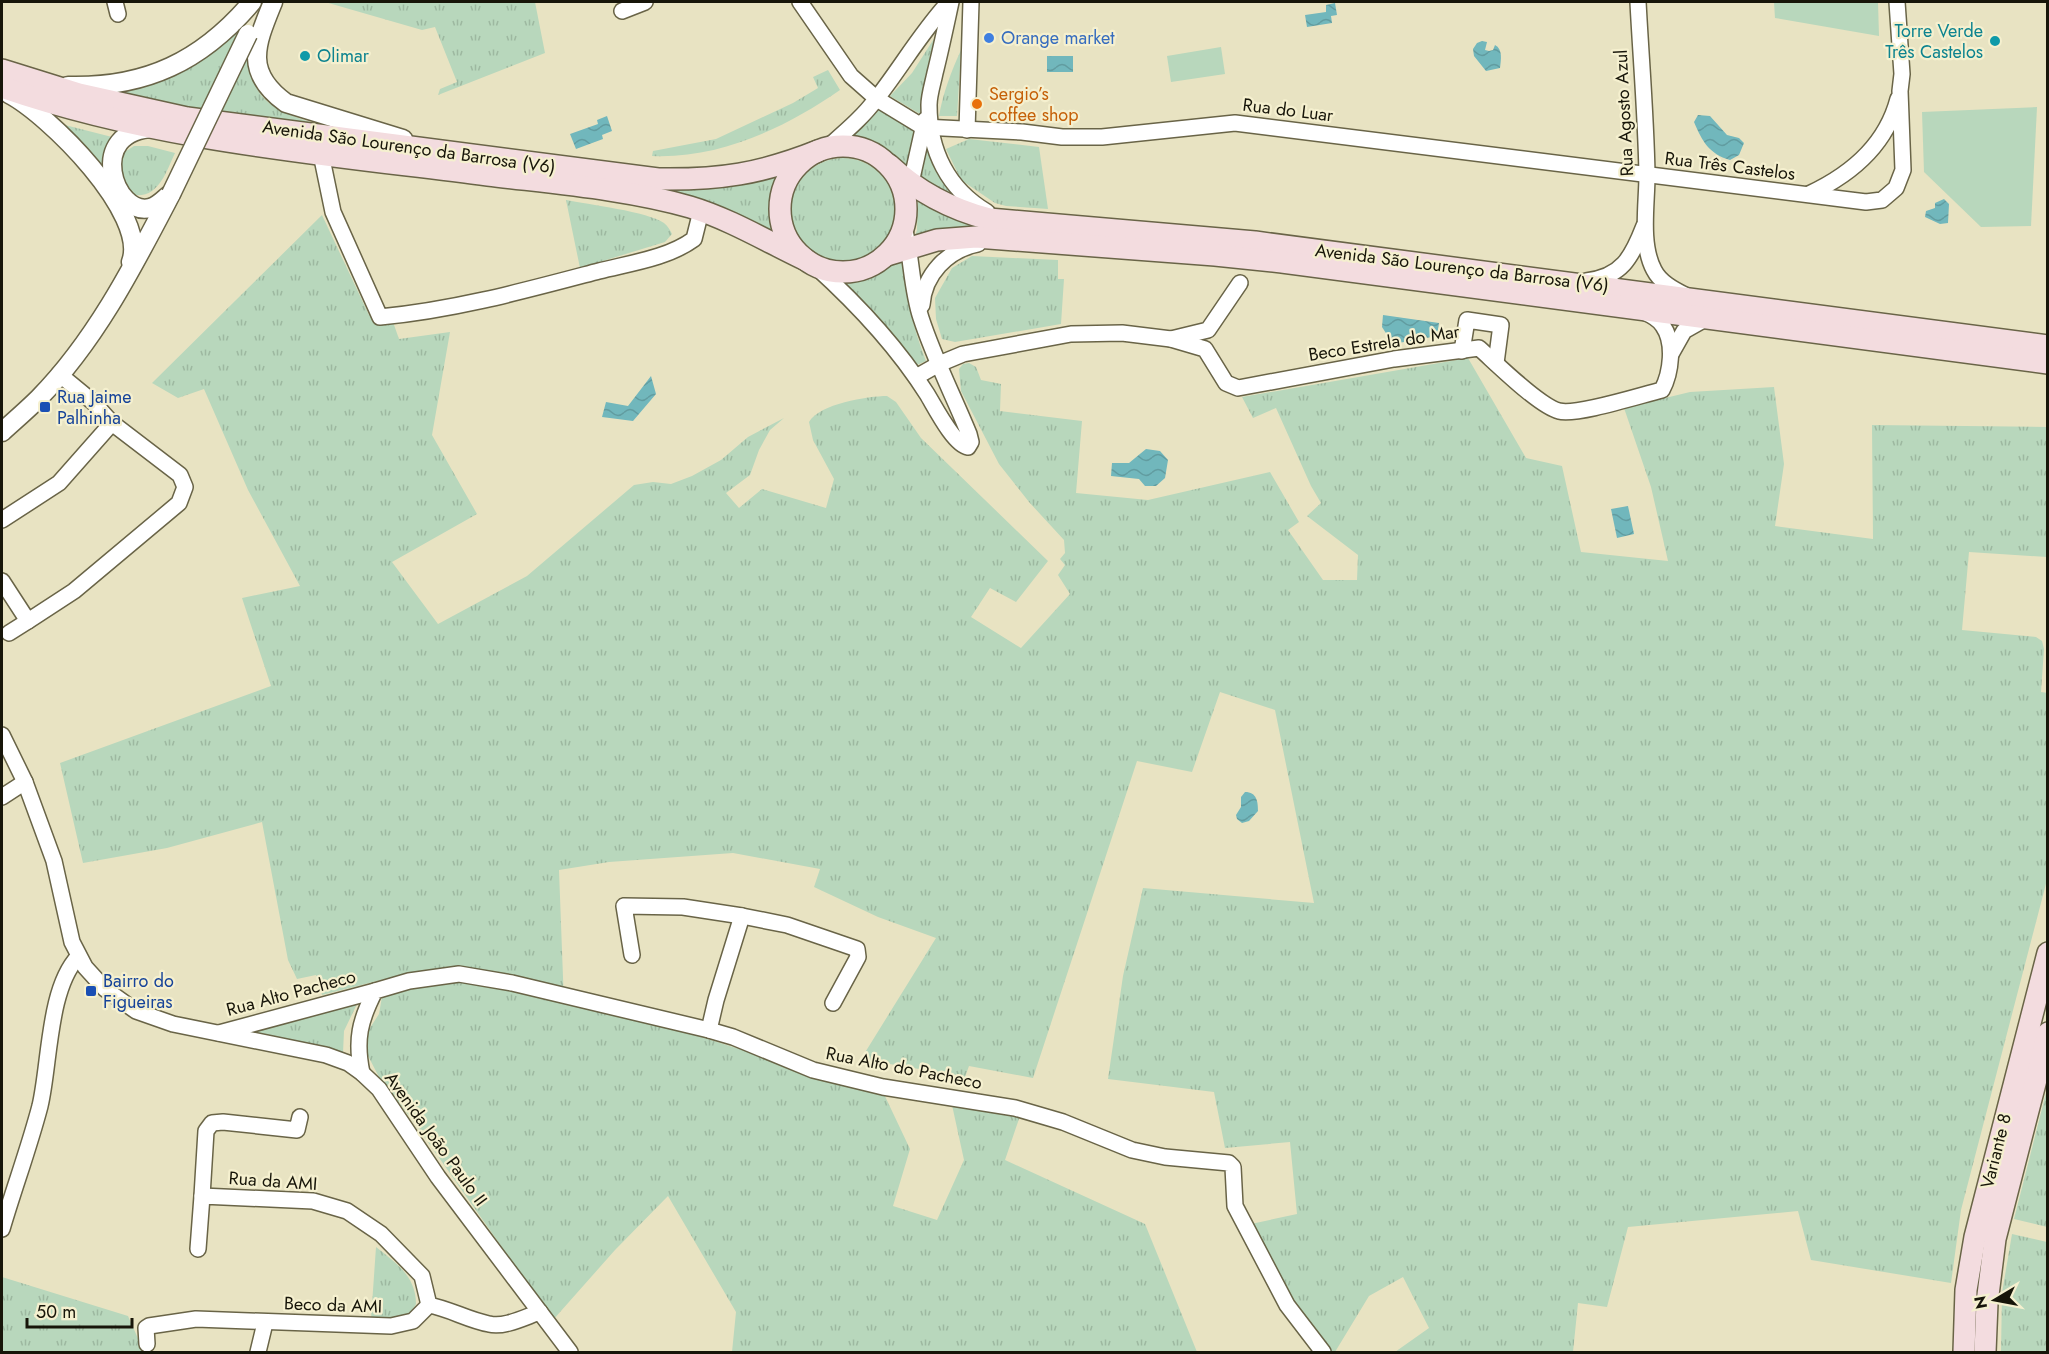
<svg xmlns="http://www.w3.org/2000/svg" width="2049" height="1354" font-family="Jost,sans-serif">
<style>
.grass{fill:url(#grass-tufts)}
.park{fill:#b8d7bc}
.water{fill:url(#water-waves)}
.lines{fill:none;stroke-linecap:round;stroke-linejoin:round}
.minor-casing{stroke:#696447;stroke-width:18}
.tertiary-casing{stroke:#696447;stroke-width:21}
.secondary-casing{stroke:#696447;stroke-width:24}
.minor{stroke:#fff;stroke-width:15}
.tertiary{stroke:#fff;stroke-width:18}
.secondary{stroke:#f3dcdf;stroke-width:21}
.tertiary-bridge-casing{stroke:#696447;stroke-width:21;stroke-linecap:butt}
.tertiary-bridge{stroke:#fff;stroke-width:18}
.shop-dot{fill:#3f7fe0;stroke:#f5f0cf;stroke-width:2}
.culture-dot{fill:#0f9aa8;stroke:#f5f0cf;stroke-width:2}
.food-dot{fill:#e8710a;stroke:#f5f0cf;stroke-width:2}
.transit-dot{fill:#1a4fb4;stroke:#f5f0cf;stroke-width:2}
.labels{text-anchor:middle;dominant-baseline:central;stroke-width:4.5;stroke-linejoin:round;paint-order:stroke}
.culture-label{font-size:18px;fill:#0d838f;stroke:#f5f0cf;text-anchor:end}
.shop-label{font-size:18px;fill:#366cbe;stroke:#f5f0cf;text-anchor:start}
.food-label{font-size:18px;fill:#c56008;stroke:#f5f0cf;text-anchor:start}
.street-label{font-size:18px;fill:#171509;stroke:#f5f0cf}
.transit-label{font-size:18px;fill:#164399;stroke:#f5f0cf;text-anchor:start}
</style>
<defs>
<pattern id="grass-tufts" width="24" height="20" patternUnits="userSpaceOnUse" patternTransform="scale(1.5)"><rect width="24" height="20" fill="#b8d7bc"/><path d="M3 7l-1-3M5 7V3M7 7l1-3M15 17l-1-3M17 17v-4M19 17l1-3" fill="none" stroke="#9db8a0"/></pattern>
<pattern id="water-waves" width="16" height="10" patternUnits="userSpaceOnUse" patternTransform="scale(1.5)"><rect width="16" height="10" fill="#71b7bc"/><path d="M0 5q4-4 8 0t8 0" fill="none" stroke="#619ca0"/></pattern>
</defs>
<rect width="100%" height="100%" fill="#e8e3c2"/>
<g class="grass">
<polygon points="325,2 535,2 545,53 438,95 440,89 457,82 435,27 422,30"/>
<path d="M237,23C241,31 251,42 252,51C253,59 251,67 252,74C258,114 309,120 341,131L181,108L116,94L148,86L163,79Z"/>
<polygon points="937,34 920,114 890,96 912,73"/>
<path d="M961,50L957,116H939C943,93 951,72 961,50Z"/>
<path d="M828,70L840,90C785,128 720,159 652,156L653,151L716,139L793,103L818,88L813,77Z"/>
<path d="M880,109L916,130L908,167L904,169C888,151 873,142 850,138Z"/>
<path d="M57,123L116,138C103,147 102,161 100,176Z"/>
<polygon points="969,139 1039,147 1048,209 1006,206 995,203 961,180 946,149"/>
<path d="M134,146H148L175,153C166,172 159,198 134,195L121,184L120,155Z"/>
<polygon points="927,148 936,172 962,202 920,182"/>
<circle cx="843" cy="210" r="52"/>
<path d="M784,171C767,189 770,216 777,239L754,226L601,179Z"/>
<polygon points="918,196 939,208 1275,254 914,239 917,230"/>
<path d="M566,200C587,204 649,212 664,223C668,226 670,230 672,234L665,242L580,268Z"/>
<path d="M322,215L369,315L376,319L393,322L399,339L450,332L432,435L477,514L392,562L438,624L527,576L634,485L653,482L671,484L692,476L721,460L748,437L784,418L770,430L759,450L750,475L726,493L739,508L762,489L826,508L834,479L813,440L809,422C819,404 868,396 887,396L896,402L921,438L1048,561L1016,602L990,588L971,617L1021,648L1070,594L1058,575L1065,565L1060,559L1065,553L1064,540L1029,502L999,464L961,391L959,369L963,364L969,363L976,367L981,380L1001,384L1000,411L1082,421L1076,493L1148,500L1270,472L1299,522L1288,530L1323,580H1357L1358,555L1307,516L1321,503L1311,486L1276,408L1253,418L1242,397L1468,358L1526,458L1562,466L1581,552L1668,561L1651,487L1624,408L1690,392L1774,387L1784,464L1775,526L1873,539L1872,425L2047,427V557L1969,552L1962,630L2036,637L2042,641L2044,649L2041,692L2048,693V876L1961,1210L1951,1283L1811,1260L1798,1211L1628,1227L1607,1307L1578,1303L1573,1352H1395L1429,1328L1403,1277L1369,1296L1335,1352H1330C1298,1313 1274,1269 1251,1224L1297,1214L1290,1142L1225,1148L1214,1092L1108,1079L1123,976L1143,888L1314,903L1275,710L1220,692L1192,772L1137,761L1033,1078L969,1066L965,1077L861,1059L936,938L878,917L814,887L820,869L733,853L609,862L559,870L564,1004L683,1031L761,1056L815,1079L883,1092L910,1149L893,1206L937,1220L964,1160L952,1105L1020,1116L1005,1160L1145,1224L1197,1352H732L736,1312L668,1196L615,1250L553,1320L416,1125L379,1077L366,1052V1034L379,1014L385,979L322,995L316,975L297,979L288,960L262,822L167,848L83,863L60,763L271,686L242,598L300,586L248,490L204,389L178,398L152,383Z"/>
<polygon points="972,256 1058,260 1058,279 1064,279 1061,324 955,342 942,339 936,319 935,298 952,268"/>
<path d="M903,258C905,293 913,328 926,361L917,365L888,329L843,285L870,279Z"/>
<polygon points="357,1004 344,1031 343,1053 303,1042 250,1032"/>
<polygon points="2047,1089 2047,1227 2014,1219"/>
<polygon points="2012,1234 2047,1242 2047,1352 2001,1352 2002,1293"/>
<path d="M376,1247C396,1263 416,1276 416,1304C406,1323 389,1319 371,1319Z"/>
<polygon points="2,1277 128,1316 144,1352 2,1352"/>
</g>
<g class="park">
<polygon points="1774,2 1878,2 1879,36 1775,18"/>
<polygon points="1221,47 1225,74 1171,82 1167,56"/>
<polygon points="2037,107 2031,226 1981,227 1924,172 1922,112"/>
</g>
<g class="water">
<polygon points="1335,3 1337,15 1331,16 1332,23 1307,27 1305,15 1326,12 1326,5"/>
<path d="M1482,41L1487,42L1485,50L1489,51L1493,50L1495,45C1503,49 1501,60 1500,68L1486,71L1474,56L1473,49L1477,43Z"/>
<rect x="1047" y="56" width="26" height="16"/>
<path d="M1698,115L1710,116L1727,135L1739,138L1744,143L1739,155L1730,160C1709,154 1702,141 1694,122Z"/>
<polygon points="607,116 612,131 602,135 603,139 576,149 570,134 598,124 597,120"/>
<polygon points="1944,199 1949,204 1948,223 1940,224 1925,217 1926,211 1935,208 1935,203"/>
<polygon points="1383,315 1439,323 1437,336 1393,344 1382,327"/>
<polygon points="651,376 656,394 633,421 602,417 606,402 628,406"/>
<polygon points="1146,449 1160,451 1168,460 1165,478 1156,486 1145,486 1139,479 1111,476 1112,463 1129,463"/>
<polygon points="1628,506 1634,534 1617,538 1611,509"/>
<path d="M1245,792C1257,792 1258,802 1258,811L1249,821L1242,823L1237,819L1236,815L1241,807V797Z"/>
</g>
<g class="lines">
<g class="minor-casing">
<g id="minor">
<polyline points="115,2 118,14"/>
<polyline points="800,2 851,76 877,99 923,127 1022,132 1062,137 1102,137 1235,123 1866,202 1882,200 1896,188 1903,170 1900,91 1902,74 1897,2"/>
<path d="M951,2C946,25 941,49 935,73C933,83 929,95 929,105C929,151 948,189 987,212"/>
<path d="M1638,2C1641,59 1646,117 1647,175C1647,204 1640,244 1654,270C1660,282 1673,289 1685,295"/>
<polyline points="622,11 645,2"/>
<polyline points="967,130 971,2"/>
<path d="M828,147C845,132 863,117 877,98C902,66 922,31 949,2"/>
<path d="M321,154L333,212L380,317C455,310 527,290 599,271C631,263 668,258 694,239L701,211"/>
<path d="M1809,194C1850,175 1886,145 1898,99"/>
<polyline points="906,205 925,120"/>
<path d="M815,266C857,304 896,345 927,394C935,407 954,445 968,447L971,442L969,434C953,395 934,358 921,318C911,288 912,257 904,227"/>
<path d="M1586,281C1622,277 1632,257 1644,226"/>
<path d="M922,305C924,275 947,250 978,244"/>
<polyline points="1171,339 1208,330 1240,283"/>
<polyline points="1462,351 1467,320 1501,325 1496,363"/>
<polyline points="1671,354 1684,331 1707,318"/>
<path d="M916,377L939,364L963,354L1071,334L1122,333L1171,339L1205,349L1226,383L1238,388L1394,359L1479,348C1496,363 1539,406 1559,411C1576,416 1641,395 1662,390C1671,373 1675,343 1663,326C1659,319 1651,315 1644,312"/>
<polyline points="2,520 59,483 112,423"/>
<polyline points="2,581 28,621 74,591 179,503 185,487 180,475 112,423 93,402 59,374"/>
<polyline points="9,633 28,621"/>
<polyline points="2,735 25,782 54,861 72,942 85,967 105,989 136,1011 173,1024 326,1055 348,1063 362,1073 379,1089 438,1177 570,1352"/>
<polyline points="2,797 25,782"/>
<polyline points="632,955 624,906 683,907 742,916 787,925 857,949 858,957 833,1003"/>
<polyline points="709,1030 716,1000 742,916"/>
<polyline points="219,1033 375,991"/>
<path d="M362,1073C355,1040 360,1020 375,991L409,981L459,974L512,983L709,1030L733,1037L813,1070L883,1087L1015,1108L1063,1122L1132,1150L1165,1157L1229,1163L1233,1167L1235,1206L1287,1305L1323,1352"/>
<polyline points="202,1196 206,1131 212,1123 223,1122 297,1130 300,1117"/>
<path d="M2,1229C14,1188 29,1148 40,1106C50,1064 48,989 78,957"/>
<path d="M198,1249L202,1196L313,1201L347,1211L381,1234L422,1276L429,1305C450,1309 468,1320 489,1324C504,1328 525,1317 540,1312"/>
<polyline points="147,1344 146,1328 149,1326 196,1319 391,1326 413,1321 429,1305"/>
<polyline points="258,1352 265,1323"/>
</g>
</g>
<g class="tertiary-casing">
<g id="tertiary">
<path d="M273,2C256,44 243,72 286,103L403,139"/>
<path d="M68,86C146,88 202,61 252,2"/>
<path d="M9,94C48,114 149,214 131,262"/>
<path d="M154,128C85,130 114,217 150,208C158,206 163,200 169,195"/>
<path d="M2,432C14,421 27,410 39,398C96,340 134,265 171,194"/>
</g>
</g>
<g class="secondary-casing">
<g id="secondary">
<path d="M2,70L79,94L187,118L658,179C720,180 760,174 818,151"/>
<path d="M2,87C157,141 325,154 488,175C553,183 628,189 690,207C730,219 768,242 806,260"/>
<circle cx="843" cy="209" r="63"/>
<path d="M889,165C918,192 950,209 989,219L1255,242L2048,346"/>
<polyline points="887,255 937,240 976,237 1215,255 1282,262 2048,363"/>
<polyline points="1964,1352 1966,1290 1975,1237 2048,953"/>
<polyline points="1985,1352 1987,1303 1995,1239 2048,1033"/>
</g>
</g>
<use href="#minor" class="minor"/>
<use href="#tertiary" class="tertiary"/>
<use href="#secondary" class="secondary"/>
<g class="tertiary-bridge-casing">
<polyline id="tertiary-bridge" points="171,194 248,34"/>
</g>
<use href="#tertiary-bridge" class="tertiary-bridge"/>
</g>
<circle class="shop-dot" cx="989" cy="38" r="6"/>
<g class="culture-dot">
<circle cx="1995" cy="41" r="6"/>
<circle cx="305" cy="56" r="6"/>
</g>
<circle class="food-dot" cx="977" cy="104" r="6"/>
<g class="transit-dot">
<rect x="39" y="401" width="12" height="12" rx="3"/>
<rect x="85" y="985" width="12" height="12" rx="3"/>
</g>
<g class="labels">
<g class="culture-label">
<text x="1983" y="31">Torre Verde<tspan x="1983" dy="21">Três Castelos</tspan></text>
<text x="317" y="56" text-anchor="start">Olimar</text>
</g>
<g class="shop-label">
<text x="1001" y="38">Orange market</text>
</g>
<g class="food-label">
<text x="989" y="94">Sergio’s<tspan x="989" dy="21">coffee shop</tspan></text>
</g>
<g class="street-label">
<text transform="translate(1288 110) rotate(7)">Rua do Luar</text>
<text transform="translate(1624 113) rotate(-93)">Rua Agosto Azul</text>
<text transform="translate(409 147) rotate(8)">Avenida São Lourenço da Barrosa (V6)</text>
<text transform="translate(1730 166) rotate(7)">Rua Três Castelos</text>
<text transform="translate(1462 268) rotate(7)">Avenida São Lourenço da Barrosa (V6)</text>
<text transform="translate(1384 343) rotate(-9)">Beco Estrela do Mar</text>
<text transform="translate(291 993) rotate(-15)">Rua Alto Pacheco</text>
<text transform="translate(904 1068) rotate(11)">Rua Alto do Pacheco</text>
<text transform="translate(436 1139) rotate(54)">Avenida João Paulo II</text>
<text transform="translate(1996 1151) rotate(-76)">Variante 8</text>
<text transform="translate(273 1181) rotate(4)">Rua da AMI</text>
<text transform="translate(333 1305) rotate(2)">Beco da AMI</text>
</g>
<g class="transit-label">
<text x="57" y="397">Rua Jaime<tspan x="57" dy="21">Palhinha</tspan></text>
<text x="103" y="981">Bairro do<tspan x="103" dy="21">Figueiras</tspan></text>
</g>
</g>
<rect width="2049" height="1354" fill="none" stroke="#171509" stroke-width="6"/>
<g transform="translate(1995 1300) rotate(260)" stroke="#f5f0cf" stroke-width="4.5" paint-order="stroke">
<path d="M0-4.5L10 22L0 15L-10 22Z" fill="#171509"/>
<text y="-9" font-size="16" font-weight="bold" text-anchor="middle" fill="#171509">N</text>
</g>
<path d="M27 1318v9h105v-9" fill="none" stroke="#171509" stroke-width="3"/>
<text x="36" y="1318" font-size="18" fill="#171509" stroke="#f5f0cf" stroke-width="4.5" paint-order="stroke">50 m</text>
</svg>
